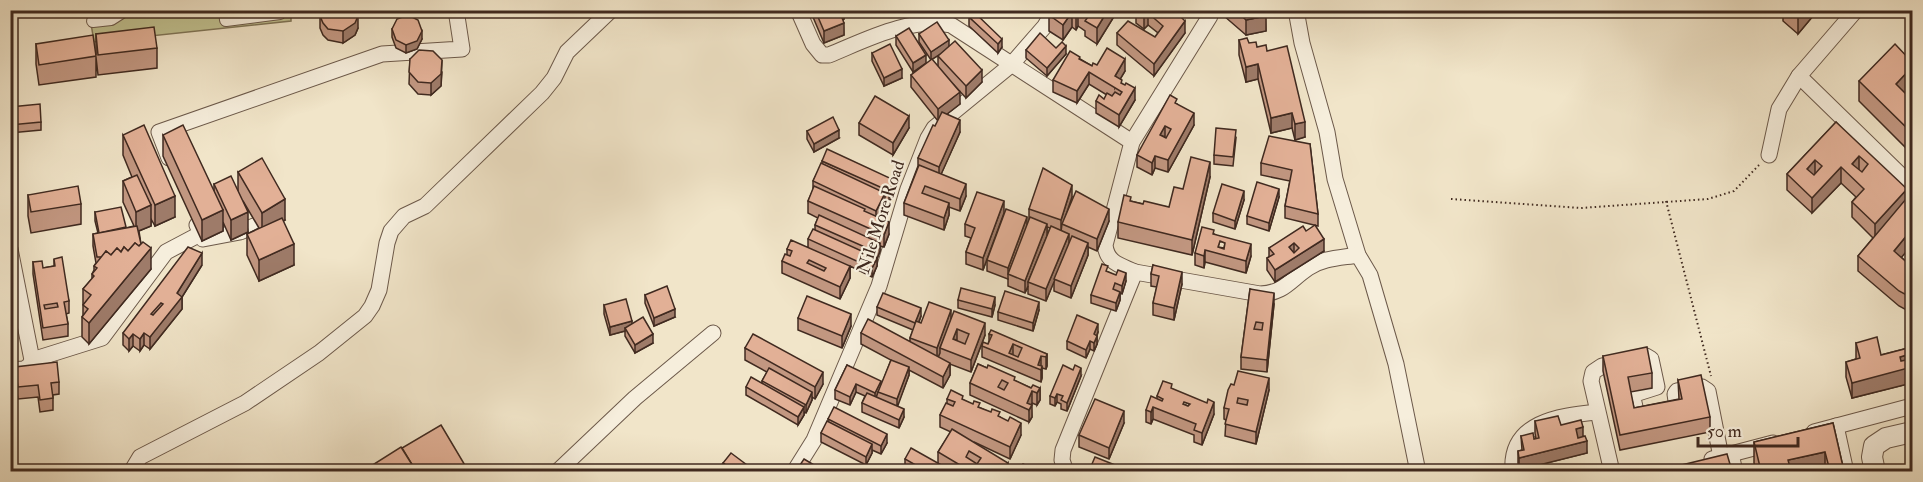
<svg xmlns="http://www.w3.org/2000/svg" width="1923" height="482" font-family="'IM FELL Double Pica',serif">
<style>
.green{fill:#c1c291;stroke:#807658;stroke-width:1.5}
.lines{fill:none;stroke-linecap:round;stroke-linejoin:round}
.pedestrian-casing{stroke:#6c594a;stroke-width:14}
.minor-casing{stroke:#6c594a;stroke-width:17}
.tertiary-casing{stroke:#6c594a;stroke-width:22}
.path{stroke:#402a20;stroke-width:2;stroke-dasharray:1.5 3;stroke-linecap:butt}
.pedestrian{stroke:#f6eedc;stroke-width:12}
.minor{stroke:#f6eedc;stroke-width:15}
.tertiary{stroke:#f6eedc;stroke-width:20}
.wall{fill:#c29781;stroke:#402a20;stroke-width:1.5;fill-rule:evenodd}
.shaded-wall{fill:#9e7b69;stroke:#402a20;stroke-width:1.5}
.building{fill:#e2b096;stroke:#402a20;stroke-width:1.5;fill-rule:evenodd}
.labels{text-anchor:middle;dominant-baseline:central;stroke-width:4.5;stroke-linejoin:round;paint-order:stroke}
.street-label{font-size:18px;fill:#402a20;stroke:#f6eedc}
</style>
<rect width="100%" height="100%" fill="#f1e5c9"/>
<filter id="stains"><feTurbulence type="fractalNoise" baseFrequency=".00333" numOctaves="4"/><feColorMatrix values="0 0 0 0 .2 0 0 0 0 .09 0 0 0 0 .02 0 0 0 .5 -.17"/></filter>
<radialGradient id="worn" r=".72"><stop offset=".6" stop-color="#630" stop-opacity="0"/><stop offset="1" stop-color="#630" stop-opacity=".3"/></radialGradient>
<polygon class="green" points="89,11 291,11 291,21 94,42"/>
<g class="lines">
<g class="pedestrian-casing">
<g id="pedestrian">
<polyline points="225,10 226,20 280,13 279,10"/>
<polyline points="93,21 111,19 125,10"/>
</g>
</g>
<g class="minor-casing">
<g id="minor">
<path d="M798,10L813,44L822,55H829C868,39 909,17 951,25L1132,142"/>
<polyline points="1296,10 1302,43 1327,132 1335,179 1358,255 1370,275 1396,364 1418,472"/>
<polyline points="1799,76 1912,186"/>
<polyline points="1769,155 1779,109 1799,76 1856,10"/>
<polyline points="169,158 159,132 382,54 462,49 456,10"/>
<polyline points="197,225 203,239 240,232 273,218"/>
<polyline points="10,249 32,360 29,366 24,369 10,370"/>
<path d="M1135,272C1120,265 1107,263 1105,245L1132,142L1210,16"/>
<polyline points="32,360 102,338 166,252 200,234"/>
<polyline points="1836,426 1846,472"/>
<polyline points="1814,432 1912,406"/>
<polyline points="1731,454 1735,472"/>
<polyline points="1712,459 1773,443"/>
<polyline points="131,472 140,457 245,403 319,353 365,316 372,306 379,290 387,243 391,231 404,216 425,206 542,93 554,78 567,52 611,10"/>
<polyline points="557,472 635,398 713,333"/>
<polyline points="794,472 814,440 879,286 908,189 928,138 934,128 1011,65 1045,26 1054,10"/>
<path d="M1066,472L1062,460L1063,450L1135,272L1260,294C1284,293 1289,281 1308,268C1323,258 1340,258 1358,255"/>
<path d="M1513,472C1509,421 1560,416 1597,412"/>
<polyline points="1612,472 1591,381 1593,372 1602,366 1646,356 1651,359 1657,387 1635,394 1633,398 1637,416 1640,418 1675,411 1677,408 1675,394 1677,391 1702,387 1708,391 1721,457"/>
</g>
</g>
<g class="tertiary-casing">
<polyline id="tertiary" points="1875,472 1872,457 1874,446 1886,438 1912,432"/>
</g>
<g class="path">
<polyline points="1451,199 1581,208 1708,199 1734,191 1759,165"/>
<polyline points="1666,201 1711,376"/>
</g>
<use href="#pedestrian" class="pedestrian"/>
<use href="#minor" class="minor"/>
<use href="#tertiary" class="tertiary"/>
</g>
<g class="wall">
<polygon points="320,10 358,28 355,35 343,43 328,40 323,35 320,28"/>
<polygon points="810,10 846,10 846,13 844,14 844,19 843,20 844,35 824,43"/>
<polygon points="1057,10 1118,10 1097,44 1085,36 1085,31 1078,26 1076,30 1072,27 1063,40 1049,31 1049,15 1056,13"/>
<polygon points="1174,10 1185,33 1154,76 1117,45 1117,33 1155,37 1158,33 1148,25 1144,29 1136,23 1136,12"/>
<polygon points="1224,10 1265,10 1266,31 1246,35 1224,16"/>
<polygon points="1783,10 1818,10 1798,34 1783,21"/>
<polygon points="969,17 1002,47 998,53 969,26"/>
<polygon points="392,29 422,39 417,49 406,53 396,48 392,37"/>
<polygon points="96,34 157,48 157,68 98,75 96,57 96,77 39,85 36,64 36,44 96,54"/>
<polygon points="919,34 949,47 982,82 966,98 953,84 960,104 947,114 960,132 941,174 966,196 960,211 949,207 949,215 944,230 904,215 904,203 918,166 918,158 938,121 911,87 911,75 938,66 938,56 941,53 931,60 919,42"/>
<polygon points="896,36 926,63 913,72 896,45"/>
<polygon points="1239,40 1267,51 1305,137 1295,140 1292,128 1271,133 1258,79 1246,82 1239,55"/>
<polygon points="1056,48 1066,54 1047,76 1026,58 1026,50"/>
<polygon points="872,53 902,78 884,86 872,61"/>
<polygon points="410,59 442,72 441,86 431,95 418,94 409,84"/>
<polygon points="1080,59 1092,66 1097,65 1125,71 1120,79 1122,84 1135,100 1119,127 1096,113 1096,101 1104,99 1107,95 1089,84 1077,103 1053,92 1053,80"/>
<polygon points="1912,62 1912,88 1906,94 1912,100 1912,147 1909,151 1859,101 1859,81"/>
<polygon points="1177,104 1194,125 1168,172 1155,168 1152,175 1137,167 1137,155"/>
<polygon points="10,107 41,122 41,130 10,133"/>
<polygon points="1836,122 1907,199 1912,194 1912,245 1901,257 1912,267 1912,313 1899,306 1858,271 1858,256 1873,238 1852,217 1852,202 1856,197 1841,183 1812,213 1787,190 1787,174"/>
<polygon points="859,123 909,128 893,155 859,135"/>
<polygon points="807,131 839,138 814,152 807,139"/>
<polygon points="123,135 175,217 155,226 151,219 151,226 139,231 141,244 151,269 89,344 82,337 82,317 83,315 83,289 92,279 92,274 94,270 94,266 96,263 93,246 93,234 98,233 95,221 95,212 126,228 134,226 123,202 123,181 132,177 123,155"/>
<polygon points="163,135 214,193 214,184 238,191 238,172 285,220 283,221 294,265 259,281 247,255 247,234 259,228 243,201 248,232 231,240 223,222 223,231 202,241 163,156"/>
<polygon points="1236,138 1233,166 1214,164 1214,155"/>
<polygon points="1310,144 1318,214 1318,226 1285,218 1285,206 1290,181 1261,175 1261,163"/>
<polygon points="1912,150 1912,170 1909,167 1909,155"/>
<polygon points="822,161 894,192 889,203 885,201 885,205 879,218 889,234 884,247 880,246 880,251 877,259 877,266 872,277 850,266 850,278 840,299 782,273 782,261 787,255 787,249 808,247 808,239 815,230 815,225 818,218 808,213 808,201 813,190 813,181 822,164"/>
<polygon points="1210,177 1192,255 1118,238 1118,222 1131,201 1143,204 1169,207 1183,189"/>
<polygon points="28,195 81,204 81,224 31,233 28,216"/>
<path d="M1072,197L1068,210L1109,221L1097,251L1088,247V255L1071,298L1054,291V281L1046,301L1028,294V286L1025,293L1008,286V279L987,271V260L1027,225L1029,221V209ZM1047,227L1050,228L1047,236Z"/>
<polygon points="1279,197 1269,231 1247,224 1247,216"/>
<polygon points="1244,200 1235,229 1213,222 1213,213"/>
<polygon points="1004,213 983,270 966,264 966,252 971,238 965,236 965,224"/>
<polygon points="1306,231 1324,251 1275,282 1267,270 1267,258 1269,257 1269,248"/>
<path d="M1214,234L1251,256L1246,273L1205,262L1204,268L1195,265V253ZM1220,241L1225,243L1224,248L1218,247Z"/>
<polygon points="54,259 69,301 69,313 66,314 68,324 68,336 43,340 33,274 33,262 43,268 54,266"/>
<polygon points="202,265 182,297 182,309 150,349 144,345 140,351 133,346 129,351 123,345 123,333"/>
<polygon points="1153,265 1182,284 1174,320 1153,315 1153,303 1157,287 1151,286 1151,274"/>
<polygon points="1108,272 1126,281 1122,294 1120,293 1120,300 1116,311 1091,303 1091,295"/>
<polygon points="1250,289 1274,304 1267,372 1241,369 1241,357"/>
<polygon points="645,295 675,317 654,326 645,303"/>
<polygon points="958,300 995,305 992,317 958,308"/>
<polygon points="604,305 632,324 653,343 635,353 625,336 625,331 610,335 604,314"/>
<polygon points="877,307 921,316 919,322 921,323 951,317 985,335 971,372 950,364 950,375 943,388 909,370 909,375 897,406 904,417 899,428 862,412 862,403 865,396 856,392 850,405 835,399 835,390 847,365 881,386 891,360 861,344 861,333 910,341 910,338 913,330 877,315"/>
<polygon points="1039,310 1033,331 998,320 998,312"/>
<polygon points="798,318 851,326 842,348 798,330"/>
<polygon points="10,322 12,332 12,344 10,344"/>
<polygon points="1098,332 1097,336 1097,344 1094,351 1090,349 1086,358 1067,349 1067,341"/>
<polygon points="989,334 1047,354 1047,366 1046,369 1042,368 1042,378 1041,382 982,357 982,346 988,344 989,341"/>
<polygon points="1856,343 1881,355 1912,347 1912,383 1852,398 1846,377 1846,362 1856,359"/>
<polygon points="745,348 823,384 815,399 812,397 812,400 806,413 804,412 804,415 798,425 746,395 746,387 762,383 762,381 767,372 745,360"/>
<polygon points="1603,356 1652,373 1652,388 1630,392 1634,408 1679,399 1678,380 1710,417 1710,432 1620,450 1603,371"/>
<polygon points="978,364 1031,388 1040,388 1040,400 1037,405 1032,403 1031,405 1032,417 1029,422 970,395 970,383"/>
<polygon points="15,367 59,382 59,394 53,395 53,410 40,412 38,397 18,399 15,379"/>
<polygon points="1081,376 1067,411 1061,409 1061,404 1057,402 1055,406 1050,404 1050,396"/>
<polygon points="1234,385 1269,390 1256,444 1225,436 1226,420 1224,419 1224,408"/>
<path d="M1172,389L1214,414L1202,445L1194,442V435L1153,419L1151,424L1146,422V410L1157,399V396ZM1184,402L1190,404L1188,406L1183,404Z"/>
<polygon points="947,399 963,400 1000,417 1021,435 1010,459 974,442 1008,471 898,471 905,467 905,459 938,464 938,452 951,432 940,427 940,415 947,403"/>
<polygon points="828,419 887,443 881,454 872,450 872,453 866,465 821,442 821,433 828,422"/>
<polygon points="1535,421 1561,425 1583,436 1587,453 1519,470 1518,463 1518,451 1522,450 1521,436 1534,439 1536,439 1535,433"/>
<polygon points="1124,423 1109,459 1079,447 1079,435"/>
<polygon points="1833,423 1844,471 1756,471 1754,463 1754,442"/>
</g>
<g class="shaded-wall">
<polygon points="838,10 846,10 846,13 844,14 844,19 838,22"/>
<polygon points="1108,10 1118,10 1097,44 1097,28"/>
<polygon points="1800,10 1818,10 1798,34 1798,13"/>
<polygon points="1078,11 1078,26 1076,30 1076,15"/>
<polygon points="1072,12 1072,27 1063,40 1063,25"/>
<polygon points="1148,13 1148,25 1144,29 1144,17"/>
<polygon points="358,16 358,28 355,35 343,43 343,31"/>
<polygon points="1266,16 1266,31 1246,35 1246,20"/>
<polygon points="1185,21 1185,33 1154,76 1154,64"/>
<polygon points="844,23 844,35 824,43 824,31"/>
<polygon points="422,31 422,39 417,49 406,53 406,45"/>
<polygon points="1002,39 1002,47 998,53 998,44"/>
<polygon points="949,40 949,49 931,60 931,52"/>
<polygon points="1066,46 1066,54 1047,76 1047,68"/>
<polygon points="926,55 926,63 913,72 913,63"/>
<polygon points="1125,59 1125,71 1115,88 1115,76"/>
<polygon points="442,60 441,86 431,95 431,83"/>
<polygon points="1258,64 1258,79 1246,82 1246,67"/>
<polygon points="1912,67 1912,88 1896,104 1896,84"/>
<polygon points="902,69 902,78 884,86 884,78"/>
<polygon points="982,70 982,82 966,98 966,86"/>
<polygon points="1089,72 1089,84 1077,103 1077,91"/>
<polygon points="1135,88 1135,100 1119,127 1119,115"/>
<polygon points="960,92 960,104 938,121 938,109"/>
<polygon points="1194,113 1194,125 1168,172 1168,160"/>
<polygon points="1292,113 1292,128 1271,133 1271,118"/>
<polygon points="909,116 909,128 893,155 893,143"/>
<polygon points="960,120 960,132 939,179 939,167"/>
<polygon points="1305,122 1305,137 1295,140 1295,124"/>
<polygon points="1165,126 1165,137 1160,135"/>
<polygon points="1912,126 1912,147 1909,151 1909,130"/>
<polygon points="839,130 839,138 814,152 814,144"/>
<polygon points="1155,156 1155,168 1152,175 1152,163"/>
<polygon points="1859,156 1859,171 1852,164"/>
<polygon points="1815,160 1815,175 1807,184 1807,169"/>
<polygon points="1210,162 1210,177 1192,255 1192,240"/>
<polygon points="1841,167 1841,183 1812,213 1812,198"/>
<polygon points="894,180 894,192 889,203 889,191"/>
<polygon points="966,184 966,196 960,211 960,199"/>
<polygon points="1072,185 1072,197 1063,224 1062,224 1061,232 1061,220"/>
<polygon points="1279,189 1279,197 1269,231 1269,223"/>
<polygon points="1907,189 1907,205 1875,239 1875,224"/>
<polygon points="1244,191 1244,200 1235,229 1235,221"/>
<polygon points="885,193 885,205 876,223 876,211"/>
<polygon points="175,196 175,217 155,226 155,205"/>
<polygon points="285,199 285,220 262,233 262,213"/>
<polygon points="1004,201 1004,213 983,270 983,258"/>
<polygon points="949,203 949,215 944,230 944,218"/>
<polygon points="151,205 151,226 136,232 136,212"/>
<polygon points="1109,209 1109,221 1097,251 1097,239"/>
<polygon points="223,210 223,231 202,241 202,220"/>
<polygon points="248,212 248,232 231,240 231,220"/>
<polygon points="1027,217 1027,229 1008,274 1008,280 1008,268"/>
<polygon points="889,222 889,234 884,247 884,235"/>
<polygon points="1047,224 1047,236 1028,282 1028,286 1025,293 1025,281"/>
<polygon points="1912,229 1912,245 1894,266 1894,251"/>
<polygon points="1069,234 1069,246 1046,301 1046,289"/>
<polygon points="1324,239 1324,251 1275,282 1275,270"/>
<polygon points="880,243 880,251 877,259 877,266 872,277 872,268 876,260 876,252"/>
<polygon points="1088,243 1088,255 1071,298 1071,286"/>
<polygon points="1294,243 1294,255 1289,247"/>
<polygon points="294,244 294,265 259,281 259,260"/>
<polygon points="1251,244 1251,256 1246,273 1246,261"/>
<polygon points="151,248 151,269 89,344 89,323"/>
<polygon points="1205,250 1205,262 1204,268 1204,256"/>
<polygon points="202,253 202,265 182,297 182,309 150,349 150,337"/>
<polygon points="850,266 850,278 840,299 840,287"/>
<polygon points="1182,272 1182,284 1174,320 1174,308"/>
<polygon points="1126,273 1126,281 1122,294 1122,286"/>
<polygon points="1120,292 1120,300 1116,311 1116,303"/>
<polygon points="1274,293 1274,304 1267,372 1267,360"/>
<polygon points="995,297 995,305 992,317 992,309"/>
<polygon points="1039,302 1039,310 1033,331 1033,323"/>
<polygon points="921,308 921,316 915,331 915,323"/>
<polygon points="675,309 675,317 654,326 654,318"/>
<polygon points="951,310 951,322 940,348 940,353 937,360 937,348"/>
<polygon points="851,314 851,326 842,348 842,336"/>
<polygon points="632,321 632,329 625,328 625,331 610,335 610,327"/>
<polygon points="985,323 985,335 971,372 971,360"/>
<polygon points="1098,324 1098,332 1094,342 1094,334"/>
<polygon points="957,329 957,340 953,339"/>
<polygon points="144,333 144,345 140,351 140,339"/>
<polygon points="133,334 133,346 129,351 129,339"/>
<polygon points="653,334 653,343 635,353 635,345"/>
<polygon points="1097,336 1097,344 1094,351 1094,343"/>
<polygon points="1090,341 1090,349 1086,358 1086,350"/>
<polygon points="1013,344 1013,356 1009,353"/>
<polygon points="1047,354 1047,366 1046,369 1046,357"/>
<polygon points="1910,354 1910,368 1912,367 1912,383 1852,398 1852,383 1900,357"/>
<polygon points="1041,356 1041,368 1038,365"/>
<polygon points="950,363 950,375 943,388 943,377"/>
<polygon points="1042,366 1042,378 1041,382 1041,370"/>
<polygon points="909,367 909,375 897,408 897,399"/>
<polygon points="1081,368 1081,376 1067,411 1067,403"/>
<polygon points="823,372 823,384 815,399 815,387"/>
<polygon points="1269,378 1269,390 1256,444 1256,432"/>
<polygon points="881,381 881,389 878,392 875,401 875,393"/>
<polygon points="856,384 856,392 850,405 850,397"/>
<polygon points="1040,388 1040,400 1037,405 1037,393"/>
<polygon points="1032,391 1032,403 1029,410 1027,403"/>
<polygon points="812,392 812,400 806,413 806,405"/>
<polygon points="1057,394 1057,402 1055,406 1055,398"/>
<polygon points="1214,402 1214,414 1202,445 1202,433"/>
<polygon points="1032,405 1032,417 1029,422 1029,410"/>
<polygon points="804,407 804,415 798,425 798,417"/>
<polygon points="1153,407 1153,419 1151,424 1151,412"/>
<polygon points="904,409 904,417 899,428 899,420"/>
<polygon points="1124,411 1124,423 1109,459 1109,448"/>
<polygon points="1021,423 1021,435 1010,459 1010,447"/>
<polygon points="1583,427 1583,438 1576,441 1576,429"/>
<polygon points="887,434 887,443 881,454 881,446"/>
<polygon points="1587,441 1587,453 1519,470 1519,458"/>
<polygon points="872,444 872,453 866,465 866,457"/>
<polygon points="1825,452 1825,471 1788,471 1788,460"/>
<polygon points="1008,463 1008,471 1003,471"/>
<polygon points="466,467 466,471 459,471"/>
</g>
<g class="building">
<polygon points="320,10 358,10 358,16 355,23 343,31 328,29 323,23 320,16"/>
<polygon points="815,10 839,10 844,23 824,31"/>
<polygon points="1052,10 1056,13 1057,10 1108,10 1097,28 1085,21 1088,17 1078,11 1076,15 1072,12 1063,25 1049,15"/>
<polygon points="1137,10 1174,10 1185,21 1154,64 1117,33 1128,21 1155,37 1163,26 1148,13 1144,17 1136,12"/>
<polygon points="1235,10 1265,10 1266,16 1246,20"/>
<polygon points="974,12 1002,39 998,44 969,17"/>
<polygon points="408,15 418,20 422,31 417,41 406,45 396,40 392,29 397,19"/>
<polygon points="937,22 949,40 931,52 919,34"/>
<polygon points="154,27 157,48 98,55 96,34"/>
<polygon points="909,28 926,55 913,63 896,36"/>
<polygon points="1040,33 1056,48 1062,42 1066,46 1047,68 1026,50"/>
<polygon points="93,35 96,56 39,65 36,44"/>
<polygon points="1247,38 1249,43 1256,42 1257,47 1266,45 1267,51 1287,46 1305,122 1295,124 1292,113 1271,118 1258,64 1246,67 1239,40"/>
<polygon points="955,41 982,70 966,86 938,56"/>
<polygon points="890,44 902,69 884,78 872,53"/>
<polygon points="1895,44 1912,62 1912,67 1896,84 1912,100 1912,126 1909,130 1859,81"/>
<polygon points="1107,48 1125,59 1115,76 1122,80 1121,83 1125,85 1126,83 1135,88 1119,115 1096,101 1099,95 1104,99 1107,93 1112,96 1115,92 1120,95 1122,92 1089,72 1077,91 1053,80 1070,51 1080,57 1079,59 1092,66 1093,63 1097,65"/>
<polygon points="419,50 433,51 442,60 441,74 431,83 418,82 409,72 410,59"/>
<polygon points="932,59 960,92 938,109 911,75"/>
<path d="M1170,95L1177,99L1175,103L1194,113L1168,160L1155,156L1152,163L1137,155ZM1165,126L1171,129L1166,138L1160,135Z"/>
<polygon points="875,96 909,116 893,143 859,123"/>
<polygon points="40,104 41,122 10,125 10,107"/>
<polygon points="942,112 960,120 939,167 918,158 933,125 935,126"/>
<polygon points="833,117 839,130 814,144 807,131"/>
<path d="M1836,122L1907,189L1875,224L1852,202L1864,189L1841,167L1812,198L1787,174ZM1859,156L1868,164L1862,172L1852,164ZM1815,160L1822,166L1814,175L1807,169Z"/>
<polygon points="144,125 175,196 155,205 123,135"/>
<polygon points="183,125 223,210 202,220 163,135"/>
<polygon points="1216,128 1236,130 1233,157 1214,155"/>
<polygon points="1269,136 1310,144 1318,214 1285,206 1292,170 1261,163"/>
<polygon points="827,149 894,180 889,191 822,161"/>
<polygon points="1912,150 1912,158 1909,155"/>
<polygon points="1191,157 1210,162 1192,240 1118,222 1124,195 1131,197 1130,201 1143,204 1144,201 1169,207 1174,187 1183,189"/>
<polygon points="262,158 285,199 262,213 238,172"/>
<polygon points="821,163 885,193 876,211 813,181"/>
<polygon points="919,165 966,184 960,199 925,186 922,193 949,203 944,218 904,203"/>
<polygon points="1043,168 1072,185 1061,220 1029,209"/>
<polygon points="137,175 151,205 136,212 123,181"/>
<polygon points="231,176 248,212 231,220 214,184"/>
<polygon points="1257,182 1279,189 1269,223 1247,216"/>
<polygon points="1222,184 1244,191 1235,221 1213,213"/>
<polygon points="78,186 81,204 31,212 28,195"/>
<polygon points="814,186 865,209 864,211 889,222 884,235 808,201"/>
<polygon points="1076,191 1109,209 1097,239 1062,224"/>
<polygon points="977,192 1004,201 983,258 966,252 975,228 965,224"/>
<polygon points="1911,193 1912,194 1912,229 1894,251 1912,267 1912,298 1899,291 1858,256"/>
<polygon points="121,207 126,227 99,233 95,212"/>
<polygon points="1006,209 1027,217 1008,268 987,260"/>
<polygon points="819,215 880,243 876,252 815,225"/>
<polygon points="1030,217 1047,224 1025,281 1008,274"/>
<polygon points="282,218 294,244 259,260 247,234"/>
<path d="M1315,225L1324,239L1275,270L1267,258L1274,254L1269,248L1303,226L1306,231ZM1294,243L1299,248L1294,253L1289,247Z"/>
<polygon points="137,226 141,244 139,246 135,243 128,251 124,247 121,252 117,248 111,255 106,251 102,257 97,257 93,234"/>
<polygon points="1051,226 1069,234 1046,289 1028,282"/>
<path d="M1202,227L1214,230L1213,234L1251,244L1246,261L1205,250L1204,256L1195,253ZM1220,241L1225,243L1224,249L1218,247Z"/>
<polygon points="813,229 877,258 872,268 808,239"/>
<polygon points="1072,236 1088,243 1071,286 1054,279"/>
<path d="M791,240L850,266L840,287L782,261L785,254L790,256L792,251L787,249ZM809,260L826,268L824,271L807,263Z"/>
<polygon points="143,242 151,248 89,323 82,317 88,309 83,305 91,295 83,289 94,276 92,274 97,268 94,266 106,251 111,255 117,248 121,252 124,247 128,251 135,243 139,246"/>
<path d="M188,247L202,253L177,293L182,297L150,337L144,333L140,339L133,334L129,339L123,333ZM161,303L163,304L153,315L151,314Z"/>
<path d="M62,257L69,301L64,302L68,324L43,328L33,262L42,261L43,268L55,266L54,259ZM57,303L58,307L45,309L44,305Z"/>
<polygon points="1102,264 1108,266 1106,271 1116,275 1118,270 1126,273 1122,286 1115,283 1113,289 1120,292 1116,303 1091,295"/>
<polygon points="1153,265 1182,272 1174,308 1153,303 1159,276 1151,274"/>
<polygon points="667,286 675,309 654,318 645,295"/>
<polygon points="961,288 995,297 992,309 958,300"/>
<path d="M1250,289L1274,293L1267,360L1241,357ZM1256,322L1263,323L1262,330L1254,329Z"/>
<polygon points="1005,291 1039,302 1033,323 998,312"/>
<polygon points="883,293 921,308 915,323 877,307"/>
<polygon points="807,296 851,314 842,336 798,318"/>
<polygon points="626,299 632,321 610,327 604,305"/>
<polygon points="929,302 951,310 937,348 910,338 916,321 921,323"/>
<path d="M954,311L985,323L971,360L940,348ZM957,329L969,334L965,344L953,339Z"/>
<polygon points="1077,315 1098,324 1094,334 1097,336 1094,343 1090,341 1086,350 1067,341"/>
<polygon points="643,317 653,334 635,345 625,328"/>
<polygon points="868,319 950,363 943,377 861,333"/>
<path d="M991,330L1047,354L1046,357L1041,356L1038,365L1042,366L1041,370L982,346L983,342L988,344L992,335L989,334ZM1013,344L1022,348L1018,357L1009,353Z"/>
<polygon points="753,334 823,372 815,387 745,348"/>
<path d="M1877,337L1881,355L1912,347V367L1852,383L1846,362L1860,358L1856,343ZM1910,354L1911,359L1901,361L1900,357Z"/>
<polygon points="1647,347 1652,373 1628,377 1634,408 1682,399 1678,380 1701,375 1710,417 1620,435 1603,356"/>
<polygon points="891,360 909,367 897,399 878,392"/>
<polygon points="57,362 59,382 51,383 53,398 40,400 38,385 18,387 15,367"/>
<path d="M978,364L987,368L988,365L1015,377L1014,380L1031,388L1033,385L1040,388L1037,393L1032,391L1027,403L1032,405L1029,410L970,383ZM1002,380L1008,383L1004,390L998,387Z"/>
<polygon points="847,365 881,381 875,393 856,384 850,397 835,390"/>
<polygon points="1063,365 1073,370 1075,365 1081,368 1067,403 1061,400 1063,396 1057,394 1055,398 1050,396"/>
<polygon points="769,368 812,392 806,405 762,381"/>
<path d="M1238,371L1269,378L1256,432L1225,424L1229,409L1224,408L1228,390L1231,384L1234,385ZM1238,398L1248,400L1247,405L1237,403Z"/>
<polygon points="751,377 804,407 798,417 746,387"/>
<path d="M1163,381L1172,384L1171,388L1207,403L1208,399L1214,402L1202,433L1194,430L1196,424L1153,407L1151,412L1146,410L1151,396L1162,401L1163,399L1157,396ZM1184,402L1190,404L1188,406L1183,404Z"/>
<polygon points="951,390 963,396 962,399 973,404 974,401 980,403 978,407 991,412 992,409 1000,412 998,416 1008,421 1010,417 1021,423 1010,447 940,415 946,403 953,406 955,402 947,399"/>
<polygon points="867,393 904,409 899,420 862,403"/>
<polygon points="1095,399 1124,411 1109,448 1079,435"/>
<polygon points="834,407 887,434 881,446 828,419"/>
<polygon points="1558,416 1561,425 1581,420 1583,427 1576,429 1578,438 1585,436 1587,441 1519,458 1518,451 1524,450 1521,436 1533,433 1534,439 1539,438 1535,421"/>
<polygon points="827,421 872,444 866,457 821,433"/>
<polygon points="1833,423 1844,471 1830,471 1825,452 1788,460 1791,471 1761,471 1754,442"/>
<polygon points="441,425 466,467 459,471 416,471 402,448"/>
<path d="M952,429L1008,463L1003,471H970L938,452ZM969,451L981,458L977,464L966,457Z"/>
<polygon points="401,447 416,471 363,471"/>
<polygon points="911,448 952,471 926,471 905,459"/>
<polygon points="731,453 755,471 735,471 723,463"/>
<polygon points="1727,454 1732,471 1657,471"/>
<polygon points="1095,457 1120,467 1119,471 1121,471 1089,471"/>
<polygon points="804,459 824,471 796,471"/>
<polygon points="723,463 735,471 717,471"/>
<polygon points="1023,464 1036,470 1035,471 1020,471"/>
<polygon points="901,465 912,471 898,471"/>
</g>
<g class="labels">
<g class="street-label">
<text transform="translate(881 217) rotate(-72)">Nile More Road</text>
</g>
</g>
<rect width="1923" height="482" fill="none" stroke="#f1e5c9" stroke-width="36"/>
<rect x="12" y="12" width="1899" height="458" fill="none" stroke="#402a20" stroke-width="3"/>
<rect x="18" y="18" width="1887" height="446" fill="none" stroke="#402a20" stroke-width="1.5"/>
<path d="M1698 437v9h100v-9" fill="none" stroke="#402a20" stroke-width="3"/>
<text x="1707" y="437" font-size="18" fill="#402a20" stroke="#f6eedc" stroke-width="4.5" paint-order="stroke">50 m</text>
<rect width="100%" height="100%" filter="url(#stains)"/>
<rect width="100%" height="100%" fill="url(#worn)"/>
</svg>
